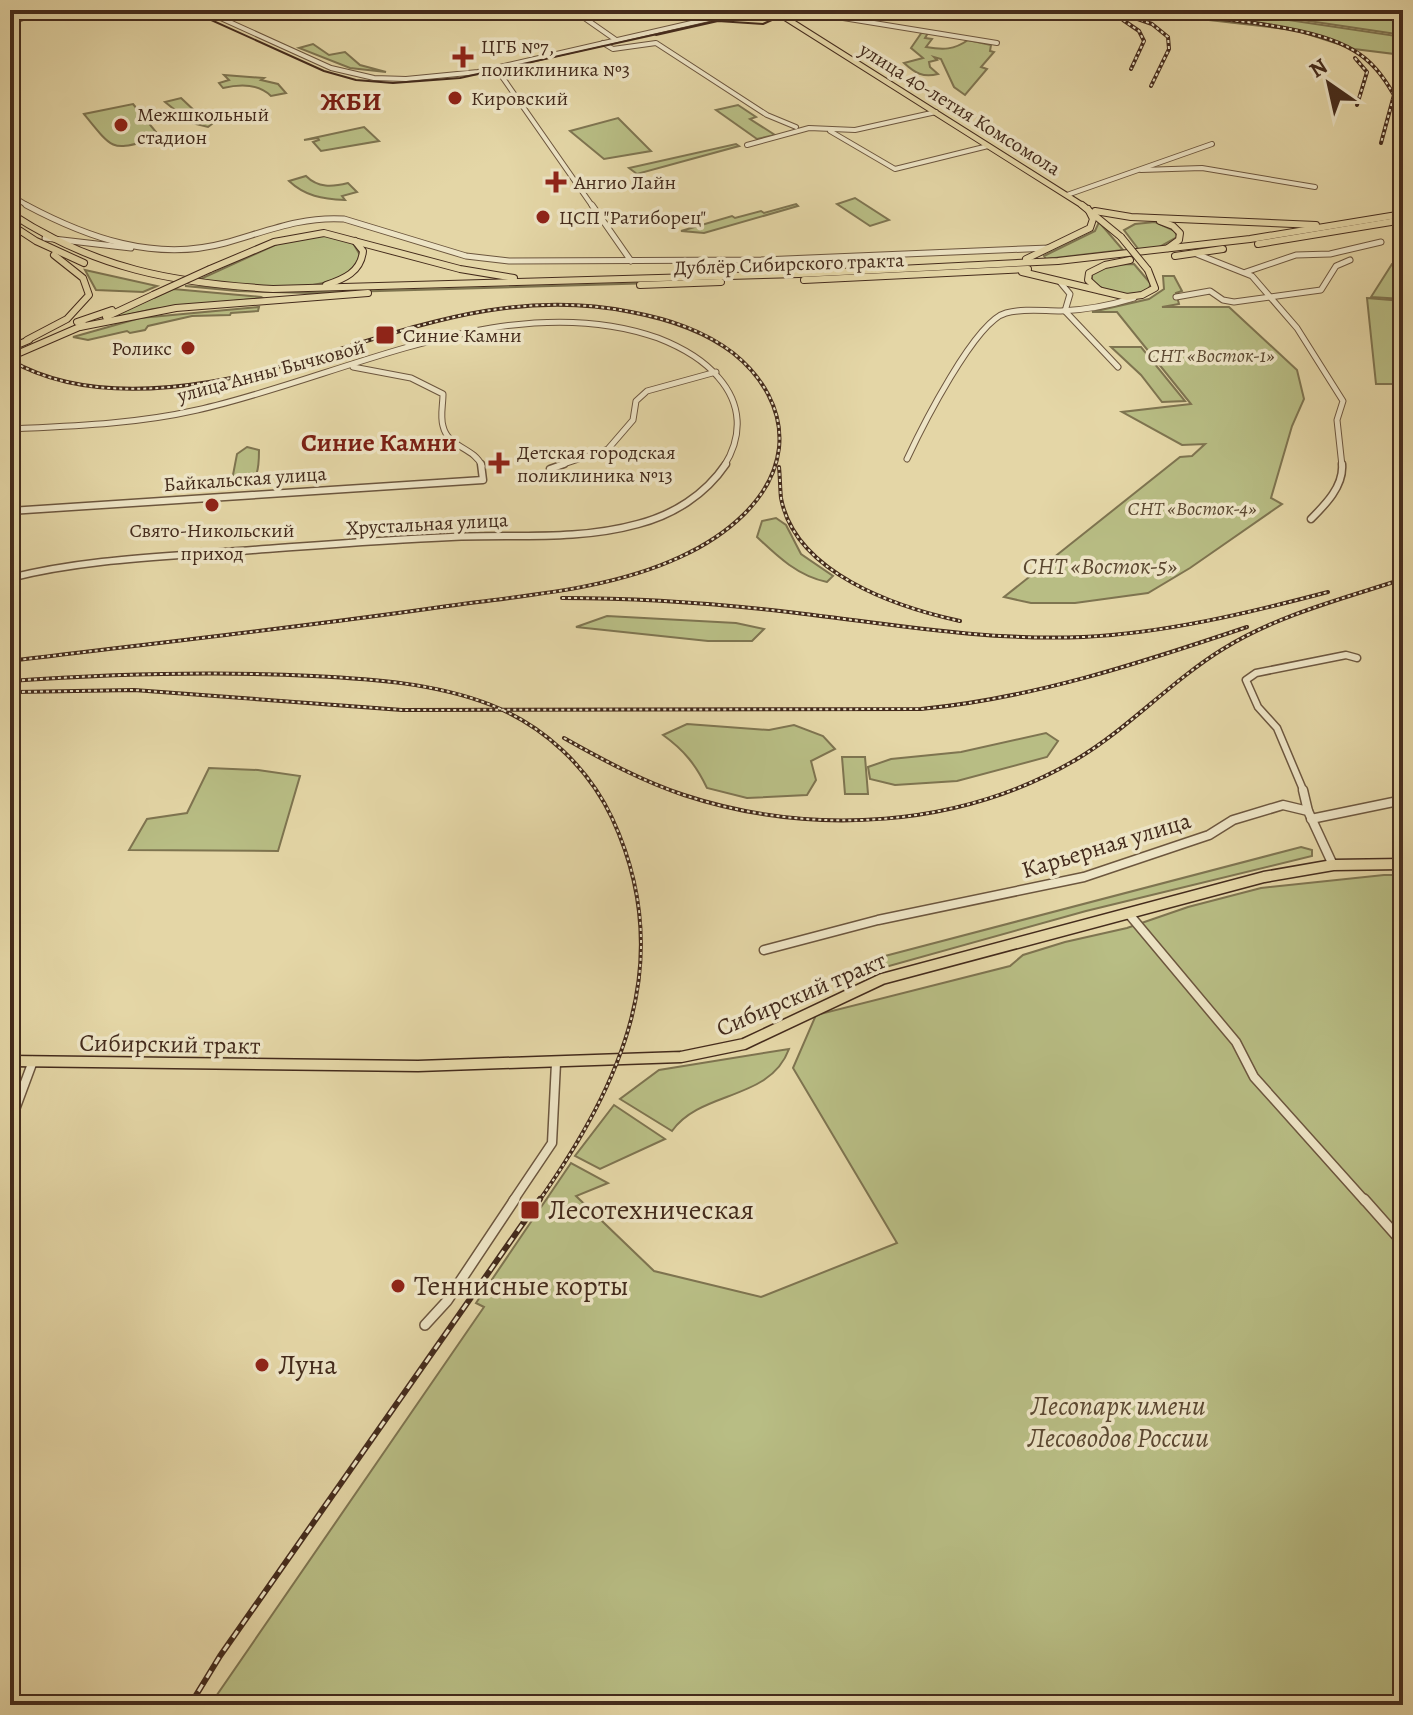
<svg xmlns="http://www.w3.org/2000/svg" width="1413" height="1715" font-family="Alegreya,serif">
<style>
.green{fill:#b8bd84;stroke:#7e7450;stroke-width:2}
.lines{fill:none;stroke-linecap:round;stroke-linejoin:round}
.minor-far4-casing{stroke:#6c563e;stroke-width:6}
.minor-far3-casing{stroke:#6c563e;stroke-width:7}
.minor-far2-casing{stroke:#6c563e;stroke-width:9}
.minor-far1-casing{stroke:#6c563e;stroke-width:11}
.minor-casing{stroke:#6c563e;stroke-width:12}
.major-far2-casing{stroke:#442b1c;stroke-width:7}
.major-far1-casing{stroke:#442b1c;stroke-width:8}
.major-casing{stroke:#442b1c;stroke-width:13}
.minor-far4{stroke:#ede4c5;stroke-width:4}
.minor-far3{stroke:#ede4c5;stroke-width:5}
.minor-far2{stroke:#ede4c5;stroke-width:6}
.minor-far1{stroke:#ede4c5;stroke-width:8}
.minor{stroke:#ede4c5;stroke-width:9}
.major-far2{stroke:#e4d6a6;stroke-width:5}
.major-far1{stroke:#e4d6a6;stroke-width:6}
.major{stroke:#e4d6a6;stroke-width:10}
.tram{stroke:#442b1c;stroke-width:2}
.rail-far1-casing{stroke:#442b1c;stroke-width:4}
.rail-casing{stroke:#442b1c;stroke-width:6}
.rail-far1{stroke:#ede4c5;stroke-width:2;stroke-dasharray:3;stroke-linecap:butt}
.rail{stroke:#ede4c5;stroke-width:3;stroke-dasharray:8;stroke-linecap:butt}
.major-bridge-casing{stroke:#442b1c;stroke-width:8;stroke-linecap:butt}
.major-bridge{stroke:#e4d6a6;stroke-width:6}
.poi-dot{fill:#8f2418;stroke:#ede4c5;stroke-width:3}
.labels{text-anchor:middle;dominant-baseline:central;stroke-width:7;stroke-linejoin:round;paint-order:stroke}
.far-poi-label{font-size:20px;fill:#442b1c;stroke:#ede4c5;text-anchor:start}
.far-street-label{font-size:20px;fill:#442b1c;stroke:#ede4c5}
.far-park-label{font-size:20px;font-style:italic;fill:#5b4831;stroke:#ede4c5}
.park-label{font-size:24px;font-style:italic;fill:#5b4831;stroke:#ede4c5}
.street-label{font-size:24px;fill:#442b1c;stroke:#ede4c5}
.far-district-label{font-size:26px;font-weight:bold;fill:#7a1f14;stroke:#ede4c5}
.near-poi-label{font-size:28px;fill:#442b1c;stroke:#ede4c5;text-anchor:start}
.near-park-label{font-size:28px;font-style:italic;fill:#5b4831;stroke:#ede4c5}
</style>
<rect width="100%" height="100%" fill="#e4d6a6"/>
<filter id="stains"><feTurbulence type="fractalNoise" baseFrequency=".0025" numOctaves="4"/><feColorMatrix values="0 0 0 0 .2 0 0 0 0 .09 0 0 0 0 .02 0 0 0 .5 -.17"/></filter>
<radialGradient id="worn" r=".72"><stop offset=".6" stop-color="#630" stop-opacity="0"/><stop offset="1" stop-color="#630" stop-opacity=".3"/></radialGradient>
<g class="green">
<polygon points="1186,10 1221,10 1403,37 1403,55 1354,49 1295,30 1182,17"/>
<polygon points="1239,10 1403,10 1403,35 1302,20 1290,16 1291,18"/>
<path d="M922,32L928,33L925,38L932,39L926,47C943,50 954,50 968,40L991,45L990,51L994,52L981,67L987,69L965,95L954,87L941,59L934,57L937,60L929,62L930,67L938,74C923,78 915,73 904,63L923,58L911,48Z"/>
<polygon points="313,44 329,55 345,52 360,65 386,72 350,68 299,48"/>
<path d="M224,75L264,78L261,80L278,84L286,93L271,96C258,83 240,84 223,88L219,83L229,80Z"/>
<polygon points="181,98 198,114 216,118 216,121 208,127 184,121 177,115 180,114 165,102"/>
<path d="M133,104L161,138C111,149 117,155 84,114Z"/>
<polygon points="738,105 756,117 750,119 775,135 757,139 716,110"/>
<polygon points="618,118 651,151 604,159 570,131"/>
<polygon points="364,127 379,141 321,151 313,142 319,140 318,138 304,140"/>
<polygon points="736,144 739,146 637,174 629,168"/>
<path d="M306,176C318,188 332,187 348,183L357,192L342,196L345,200C322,199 305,196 289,181Z"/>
<polygon points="855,198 889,220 870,226 837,204"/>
<polygon points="796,204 798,206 704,233 681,231 732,216 735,218 761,211 764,213"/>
<polygon points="1099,222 1123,250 1046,259 1044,256 1095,231"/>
<polygon points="1155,222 1175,231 1177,237 1159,247 1139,250 1124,230 1135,224"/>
<path d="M325,235L353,243L360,255C346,303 234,284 196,281L286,240Z"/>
<polygon points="1403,258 1403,299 1371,297 1392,264"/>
<path d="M1134,264L1151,284L1148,290C1129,297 1107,295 1092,281V274L1106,265Z"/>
<polygon points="85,270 157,286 143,292 96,290"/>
<polygon points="1163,276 1174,276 1182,291 1176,293 1179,304 1162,307 1229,307 1297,370 1304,399 1292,426 1271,498 1282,504 1190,568 1148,593 1075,603 1031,603 1004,597 1180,457 1192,456 1205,444 1182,445 1122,412 1191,404 1117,312 1092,312 1149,299 1164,289"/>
<polygon points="691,279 691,282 310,293 237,291 185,286 236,289"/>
<polygon points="173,289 261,297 263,298 153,309 101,321"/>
<polygon points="1367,298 1403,301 1403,384 1376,384"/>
<polygon points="259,307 258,311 231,313 230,315 192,316 148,326 145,330 130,333 127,331 88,340 73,337 140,318"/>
<polygon points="1111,347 1141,347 1185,401 1162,402 1141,375"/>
<path d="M247,447L259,450C259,467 259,484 239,485L232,480L237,454Z"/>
<path d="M776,518L786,525L801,554L833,576L827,582C798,576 778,557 757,537L762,521Z"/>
<polygon points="607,616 736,623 764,629 752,641 708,641 576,627"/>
<path d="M687,724L769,730L794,725L823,736L835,749L811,761L816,780L807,795L747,798L707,788C696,765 684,750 663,735Z"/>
<polygon points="1046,733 1058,741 1047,757 957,781 895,785 870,779 868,767 891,759 961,752"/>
<polygon points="842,757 865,757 868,794 845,794"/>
<polygon points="209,768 258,770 300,776 278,851 129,850 147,819 187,813"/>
<polygon points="1301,847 1312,850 1312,856 1086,911 882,968 881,957"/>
<polygon points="1384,875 1403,875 1403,1705 210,1705 484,1307 476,1303 571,1163 608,1183 576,1196 654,1271 761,1297 897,1243 793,1068 816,1015 1010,966 1023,955 1065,942 1127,928 1188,907 1261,888"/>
<path d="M789,1049C770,1101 701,1090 672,1131L620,1099L659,1070Z"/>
<polygon points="614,1105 665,1139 600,1169 575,1156"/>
</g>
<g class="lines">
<g class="minor-far4-casing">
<g id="minor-far4">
<polyline points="203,10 331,68 374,78 406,79 478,72 748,10"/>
<polyline points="573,10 616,40"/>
<polyline points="794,10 997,43"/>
<polyline points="10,23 44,10"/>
<polyline points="603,43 613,49 656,43 767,115 796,127"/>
<polyline points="496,68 593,207"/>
<polyline points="830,131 895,169 988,146"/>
<polyline points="747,145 809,128 855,130 936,112"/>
<polyline points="1141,170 1202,168 1315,187"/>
<polyline points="10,195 30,207"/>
<polyline points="1067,195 1212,144"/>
</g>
</g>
<g class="minor-far3-casing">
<g id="minor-far3">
<path d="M26,205C88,238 155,262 225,243C265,232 302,216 344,219L466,256L509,261L761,260L1049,248"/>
<polyline points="592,205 631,261"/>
<polyline points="45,238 131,248"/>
<polyline points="1194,253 1252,276 1297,328 1343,401 1337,420 1342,466"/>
<polyline points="1246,272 1296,255 1330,254 1381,242"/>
<polyline points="1060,282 1070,294 1065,311"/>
<polyline points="1176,297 1210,291 1223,300 1234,302 1321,290 1336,266 1350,260"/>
<polyline points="1065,311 1118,367"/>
<path d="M353,367L411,378L443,394C443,405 440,416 443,426C448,448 474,447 482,466"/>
<path d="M10,429C73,426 136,424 197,410C342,378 509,285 658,338C681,347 702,358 718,377C742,404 743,436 724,466"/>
<path d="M907,459C921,429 975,321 1006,313C1024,308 1043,311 1061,311C1086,310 1111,305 1134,298"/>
<polyline points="558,466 608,449 633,420 636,401 647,391 716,372"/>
</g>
</g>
<g class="minor-far2-casing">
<g id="minor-far2">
<polyline points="550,469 564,464"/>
<polyline points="10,511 483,480 481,464"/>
<path d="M1311,519C1325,505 1344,486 1342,464"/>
<path d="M10,578C85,559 162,557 239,551C309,546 380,540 451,537C513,534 577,541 638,524C673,515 705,495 726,464"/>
<polyline points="1304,792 1277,728 1258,707 1246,680 1256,673 1346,655 1357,658"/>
</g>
</g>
<g class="minor-far1-casing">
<g id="minor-far1">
<polyline points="1303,790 1308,811"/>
<polyline points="1311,819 1403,800"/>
<polyline points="1128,913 1236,1042 1254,1077 1365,1201"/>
<polyline points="764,950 878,920 1084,877 1209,835 1233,820 1283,805 1308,811 1333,865"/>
<polyline points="10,1123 33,1061"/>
<polyline points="513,1201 552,1143 556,1063"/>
</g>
</g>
<g class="minor-casing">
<g id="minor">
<polyline points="1364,1199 1403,1243"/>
<polyline points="425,1325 447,1301 515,1199"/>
</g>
</g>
<g class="major-far2-casing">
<g id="major-far2">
<polyline points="773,10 1085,207"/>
<polyline points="10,14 29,10"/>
</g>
</g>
<g class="major-far1-casing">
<g id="major-far1">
<polyline points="1082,205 1121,237"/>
<polyline points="1095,211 1131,217 1316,225"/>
<path d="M10,213C95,269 173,283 273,289L799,274L1058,261L1250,239L1403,214"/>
<polyline points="1160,221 1173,226 1180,233 1179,240 1168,248"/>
<polyline points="10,224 36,241 84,263"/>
<polyline points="1258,244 1403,220"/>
<polyline points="1175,256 1223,249"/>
<polyline points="1026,259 1090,228 1093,219 1088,209"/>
<polyline points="210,269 274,242 324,233 460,269 514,278"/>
<polyline points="1022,272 1127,297 1142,295 1155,288 1148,270"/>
<polyline points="804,280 1028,269"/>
<path d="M326,285C344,279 361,272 363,251L355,241"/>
<polyline points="640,285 721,282"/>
<polyline points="1099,290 1088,280 1089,273 1105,265 1130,260"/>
<polyline points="106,317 153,295"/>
<polyline points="77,322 112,310"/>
<polyline points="80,327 176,308 368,293"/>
<polyline points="27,340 67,319 89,295 83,278 54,255"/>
<polyline points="10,348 29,340"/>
<polyline points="10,357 84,325"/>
</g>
</g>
<g class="major-casing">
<polyline id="major" points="10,1061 418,1066 681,1057 744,1044 882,979 1264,877 1333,865 1403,864"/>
</g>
<use href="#minor-far4" class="minor-far4"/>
<use href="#minor-far3" class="minor-far3"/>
<use href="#minor-far2" class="minor-far2"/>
<use href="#minor-far1" class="minor-far1"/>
<use href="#minor" class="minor"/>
<use href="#major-far2" class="major-far2"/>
<use href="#major-far1" class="major-far1"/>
<use href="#major" class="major"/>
<g class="tram">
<polyline points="189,10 324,71 356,80 393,83 460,78 752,13 763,13 774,19 763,24 718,21 656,35"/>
<polyline points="10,13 26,10"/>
</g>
<g class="rail-far1-casing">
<g id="rail-far1">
<polyline points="1112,10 1152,24 1168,37 1169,49 1151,86"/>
<path d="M1128,10C1186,17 1306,21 1353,50C1372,61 1383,76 1394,95L1381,143"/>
<polyline points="1123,20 1139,31 1144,41 1131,69"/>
<polyline points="1355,58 1367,72 1357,105"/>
<path d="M10,360C69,394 143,393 209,382C356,358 475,281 631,312C668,319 703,330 733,353C762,376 783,410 779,448C773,500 724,537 680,557C609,590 525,595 448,606C303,627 156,643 10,661"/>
<path d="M779,467C780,477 780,488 781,498C795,573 896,607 960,621"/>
<path d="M562,598C644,598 724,604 805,614C896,625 990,641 1083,637C1166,633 1248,613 1328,592"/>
<polyline points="10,642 14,642"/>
<path d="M10,681C111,674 212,671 313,676C372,679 435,683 491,705C544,726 588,767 612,818C678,960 622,1082 539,1201"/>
<path d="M16,692L134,690L402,710L921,709C1034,698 1140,663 1247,627"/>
<path d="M564,738C603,760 642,781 684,795C812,837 961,828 1077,759C1129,728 1171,681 1223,649C1278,615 1342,599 1403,579"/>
</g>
</g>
<g class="rail-casing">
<polyline id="rail" points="190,1705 220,1656 540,1199"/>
</g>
<use href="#rail-far1" class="rail-far1"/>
<use href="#rail" class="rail"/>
<g class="major-bridge-casing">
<g id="major-bridge">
<polyline points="1121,237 1148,270"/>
<polyline points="153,295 210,269"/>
</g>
</g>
<use href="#major-bridge" class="major-bridge"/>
</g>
<g class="poi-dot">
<path d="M459 45h8v8h8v8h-8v8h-8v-8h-8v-8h8z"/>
<circle cx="455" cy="98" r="8"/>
<circle cx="121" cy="125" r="8"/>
<path d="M552 170h8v8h8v8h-8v8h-8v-8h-8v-8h8z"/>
<circle cx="543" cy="217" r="8"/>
<rect x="375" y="325" width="20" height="20" rx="4"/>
<circle cx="188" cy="348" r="8"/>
<path d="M495 451h8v8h8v8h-8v8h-8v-8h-8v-8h8z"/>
<circle cx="212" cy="505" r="8"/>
<rect x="520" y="1200" width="20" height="20" rx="4"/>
<circle cx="398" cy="1286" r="8"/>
<circle cx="262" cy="1365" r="8"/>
</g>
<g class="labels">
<g class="far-poi-label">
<text x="481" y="46">ЦГБ №7,<tspan x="481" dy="23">поликлиника №3</tspan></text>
<text x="471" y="98">Кировский</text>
<text x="137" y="114">Межшкольный<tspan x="137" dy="23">стадион</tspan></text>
<text x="574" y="182">Ангио Лайн</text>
<text x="559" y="217">ЦСП "Ратиборец"</text>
<text x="403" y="335">Синие Камни</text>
<text x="172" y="348" text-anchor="end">Роликс</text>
<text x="517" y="452">Детская городская<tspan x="517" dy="23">поликлиника №13</tspan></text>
<text x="212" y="530" text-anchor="middle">Свято-Никольский<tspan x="212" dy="23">приход</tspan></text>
</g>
<g class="far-street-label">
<text transform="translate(960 109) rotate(32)">улица 40-летия Комсомола</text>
<text transform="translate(789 264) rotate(-2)">Дублёр Сибирского тракта</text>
<text transform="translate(271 371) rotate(-15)">улица Анны Бычковой</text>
<text transform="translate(245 479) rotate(-4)">Байкальская улица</text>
<text transform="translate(427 524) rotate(-3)">Хрустальная улица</text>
</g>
<g class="far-park-label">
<text x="1211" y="355">СНТ «Восток-1»</text>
<text x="1192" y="508">СНТ «Восток-4»</text>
</g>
<g class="park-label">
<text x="1100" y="566">СНТ «Восток-5»</text>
</g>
<g class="street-label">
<text transform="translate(1106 845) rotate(-17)">Карьерная улица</text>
<text transform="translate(801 994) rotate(-23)">Сибирский тракт</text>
<text transform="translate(170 1044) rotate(1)">Сибирский тракт</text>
</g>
<g class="far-district-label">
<text x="351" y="101">ЖБИ</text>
<text x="379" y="442">Синие Камни</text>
</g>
<g class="near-poi-label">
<text x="548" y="1210">Лесотехническая</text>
<text x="414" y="1286">Теннисные корты</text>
<text x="278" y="1365">Луна</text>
</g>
<g class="near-park-label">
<text x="1118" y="1406">Лесопарк имени<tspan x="1118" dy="32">Лесоводов России</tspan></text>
</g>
</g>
<rect width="1413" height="1715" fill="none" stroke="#e4d6a6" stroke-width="40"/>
<rect x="12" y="12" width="1389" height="1691" fill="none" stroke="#442b1c" stroke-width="4"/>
<rect x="20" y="20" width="1373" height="1675" fill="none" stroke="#442b1c" stroke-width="2"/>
<g transform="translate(1329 84) rotate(326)" stroke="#ede4c5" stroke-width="6" paint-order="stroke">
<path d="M0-6L14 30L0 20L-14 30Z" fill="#442b1c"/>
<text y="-12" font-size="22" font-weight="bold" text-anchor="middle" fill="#442b1c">N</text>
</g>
<rect width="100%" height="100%" filter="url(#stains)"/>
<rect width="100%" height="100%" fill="url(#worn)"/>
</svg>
